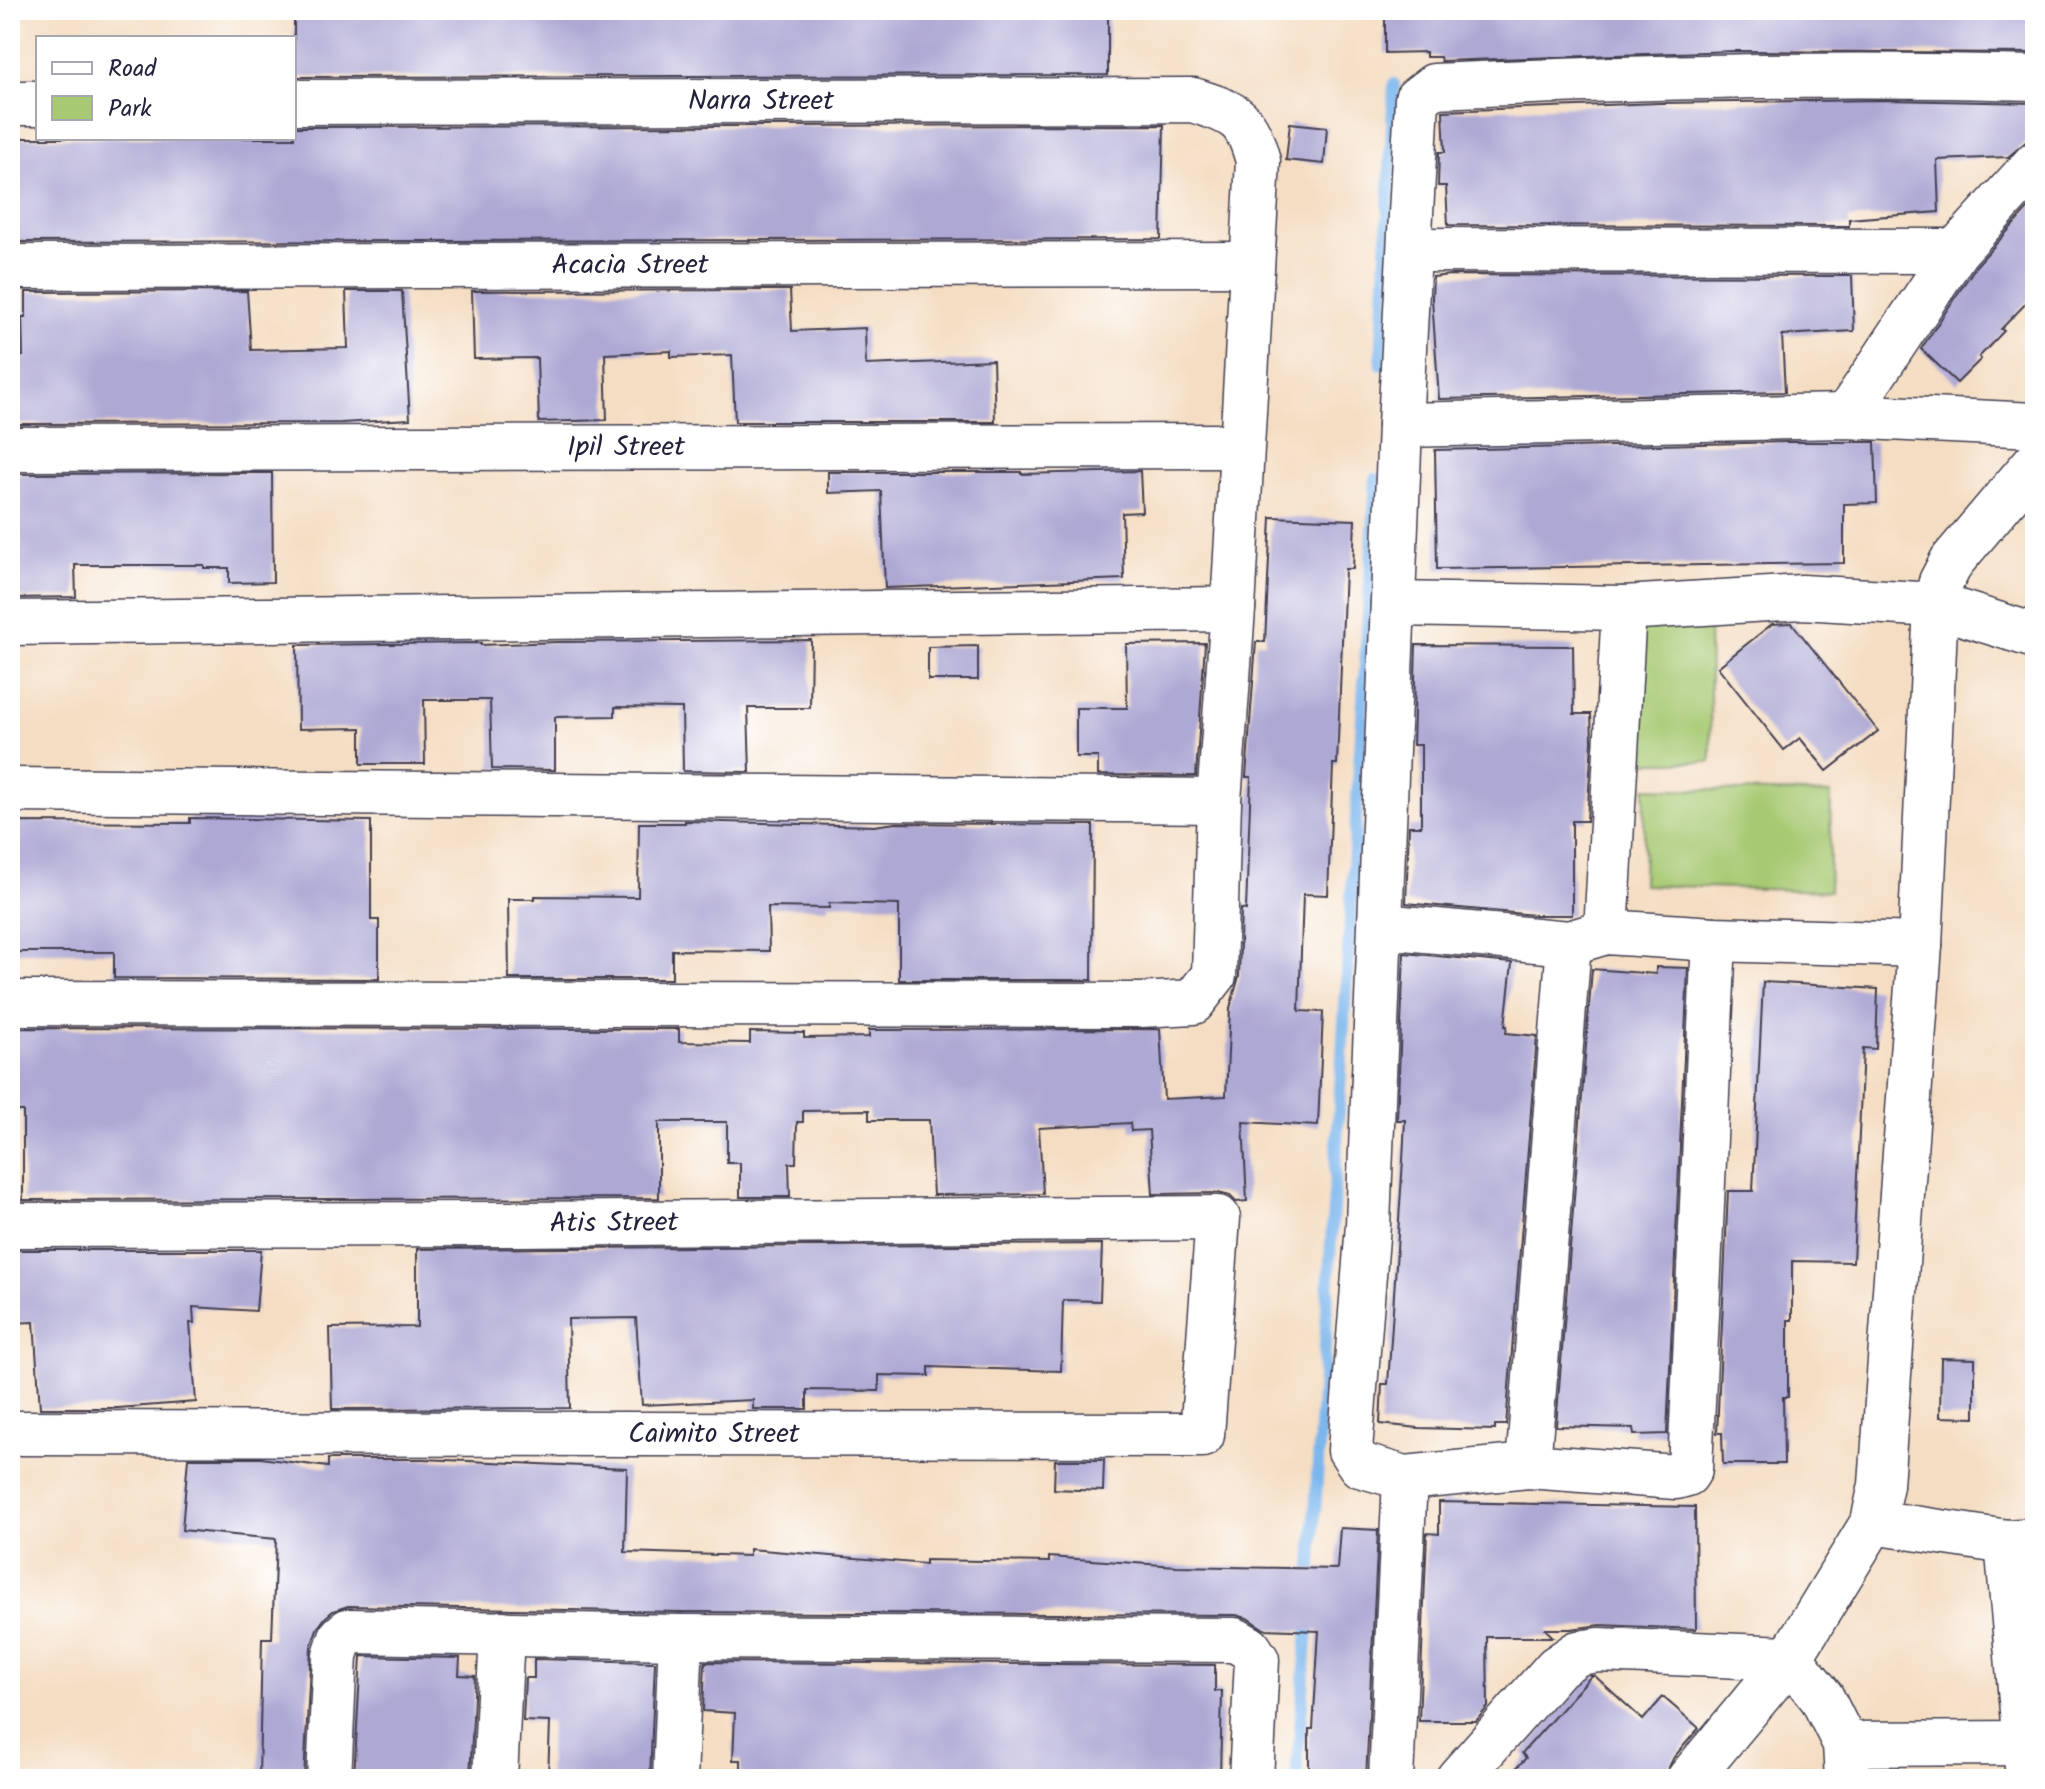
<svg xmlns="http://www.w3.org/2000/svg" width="2045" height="1789" font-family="Kalam,sans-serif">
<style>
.green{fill:#a7c972;stroke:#647656;stroke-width:2}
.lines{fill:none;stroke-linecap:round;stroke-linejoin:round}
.stream{stroke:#7bb6ed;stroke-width:12}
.building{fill:#ada8d4}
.minor-casing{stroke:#423e4f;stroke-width:47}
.minor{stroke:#fff;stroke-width:44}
.labels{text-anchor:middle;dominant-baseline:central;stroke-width:6;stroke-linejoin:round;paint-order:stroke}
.street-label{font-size:28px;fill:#22223b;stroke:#fff}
</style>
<rect width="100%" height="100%" fill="#fff"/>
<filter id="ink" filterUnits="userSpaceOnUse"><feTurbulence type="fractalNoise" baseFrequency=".0125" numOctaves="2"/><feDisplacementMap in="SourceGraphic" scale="16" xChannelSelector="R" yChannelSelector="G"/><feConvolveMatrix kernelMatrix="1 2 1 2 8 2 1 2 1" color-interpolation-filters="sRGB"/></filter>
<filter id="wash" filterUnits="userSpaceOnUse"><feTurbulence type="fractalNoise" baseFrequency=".006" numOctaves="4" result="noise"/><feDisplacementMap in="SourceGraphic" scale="32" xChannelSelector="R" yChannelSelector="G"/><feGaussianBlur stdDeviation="1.8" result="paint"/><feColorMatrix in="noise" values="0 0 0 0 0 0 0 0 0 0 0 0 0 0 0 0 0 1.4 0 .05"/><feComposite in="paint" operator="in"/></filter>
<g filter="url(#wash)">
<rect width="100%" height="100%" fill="#f4ddc2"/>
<g class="green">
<polygon points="1709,625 1711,762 1639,762 1637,626"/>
<polygon points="1645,788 1831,794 1829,891 1643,885"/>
</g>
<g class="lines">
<g class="stream">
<polyline points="1381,364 1394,84"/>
<polyline points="1311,1582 1376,479"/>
<polyline points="1296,1779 1309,1617"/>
</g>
</g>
<g id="blocks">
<g class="building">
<polygon points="294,10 1108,10 1108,75 294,77"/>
<polygon points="1385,10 2035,10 2035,53 1734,51 1441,61 1440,57 1426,57 1426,52 1385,53"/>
<polygon points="1885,100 2035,103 2035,140 2027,141 2008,157 1937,160 1939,212 1849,219 1849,226 1448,225 1446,186 1438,186 1439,152 1445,152 1443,111 1660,103"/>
<polygon points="1290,123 1327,127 1324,164 1286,160"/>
<polygon points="1164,125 1161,239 10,242 10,138 294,138 294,127"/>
<polygon points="2035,201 2035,294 2001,329 2004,331 1979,357 1981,359 1957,383 1921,349 1976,266"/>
<polygon points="1450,275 1852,276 1854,331 1782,335 1785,392 1439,399 1432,299 1433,277"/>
<polygon points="790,290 792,331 865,328 866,365 993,360 995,422 735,422 732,355 671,357 671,351 605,354 607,420 539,422 537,358 474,359 472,291"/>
<polygon points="247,291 251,350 348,348 346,291 402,291 410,419 341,423 17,424 17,356 23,356 22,317 26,317 26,292"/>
<polygon points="1788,442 1875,442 1877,503 1844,504 1844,563 1437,569 1435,450"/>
<polygon points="1140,471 1142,512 1122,513 1124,579 885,588 881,491 828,493 828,472 1021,472 1021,474"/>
<polygon points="272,473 273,582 229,583 229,568 204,568 204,565 75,565 76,597 10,598 10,474"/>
<polygon points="1271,517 1355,520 1353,569 1345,569 1337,764 1333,764 1328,895 1303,894 1299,1011 1323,1012 1318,1126 1243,1122 1247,1201 1236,1202 1230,1196 1218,1193 1153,1194 1149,1130 1131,1131 1130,1123 1039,1128 1043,1194 933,1195 929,1120 869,1120 869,1110 803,1111 803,1122 797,1122 796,1163 789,1163 790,1197 740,1197 740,1163 727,1163 727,1122 659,1122 659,1198 23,1200 23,1111 10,1111 10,1028 679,1029 679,1042 750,1043 750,1032 804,1033 804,1038 869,1037 869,1030 1160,1029 1164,1099 1226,1096 1230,1008 1239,976 1241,909 1246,910 1251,777 1246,777 1256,642 1265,642"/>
<polygon points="1792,623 1878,731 1827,771 1800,738 1784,750 1718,667 1772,624"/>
<polygon points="811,640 810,708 748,708 750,772 683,771 682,708 615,707 615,716 555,717 555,770 492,769 490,700 424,700 425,764 361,764 361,728 298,729 297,645 481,643 481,645 557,642"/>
<polygon points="1205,643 1196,776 1098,775 1098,757 1076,757 1076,708 1127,708 1126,644"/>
<polygon points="1416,645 1573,646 1574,714 1591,714 1592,741 1587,821 1572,821 1572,915 1535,915 1406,903 1409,826 1421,826 1421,745 1413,745"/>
<polygon points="978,646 978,680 928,680 928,647"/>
<polygon points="190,818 371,821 371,920 379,920 379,979 114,978 114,952 10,952 10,822 190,823"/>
<polygon points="685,821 874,826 896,823 1093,825 1092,980 899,980 899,905 829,903 829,908 768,907 769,951 672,950 672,979 509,979 508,899 535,899 535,896 638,897 639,823 685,823"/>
<polygon points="1404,953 1512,963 1505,1026 1507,1026 1506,1033 1537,1036 1506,1425 1495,1425 1495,1430 1419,1428 1380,1424 1382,1384 1388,1384 1403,1160 1405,1120 1397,1120"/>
<polygon points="1656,967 1688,968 1667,1434 1634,1435 1633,1428 1556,1426 1592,969 1656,974"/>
<polygon points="1763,982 1878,989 1876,1049 1863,1048 1853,1262 1792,1261 1792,1320 1788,1320 1788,1397 1783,1397 1784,1464 1723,1464 1722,1433 1717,1433 1728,1191 1753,1191"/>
<polygon points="1102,1244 1100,1301 1063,1300 1061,1371 929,1367 929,1376 879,1375 879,1391 807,1390 807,1409 753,1409 753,1400 642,1405 636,1318 568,1319 570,1408 332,1409 330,1328 417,1327 417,1249"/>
<polygon points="10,1250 261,1250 256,1311 193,1307 194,1323 190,1323 196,1402 118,1408 40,1408 34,1322 10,1323"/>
<polygon points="1941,1358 1975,1359 1975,1418 1940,1417"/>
<polygon points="188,1458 261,1458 328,1467 328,1459 423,1459 627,1468 625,1552 749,1556 749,1549 925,1564 925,1560 1049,1562 1049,1557 1177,1566 1337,1569 1340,1528 1378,1530 1366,1779 1309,1779 1309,1729 1313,1729 1319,1631 1264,1629 1247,1618 1236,1615 681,1612 348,1606 333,1611 325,1618 317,1629 311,1647 304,1779 259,1779 262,1638 272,1638 276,1539 182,1530"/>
<polygon points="1055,1460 1104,1460 1103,1491 1054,1489"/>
<polygon points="1439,1502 1695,1507 1696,1629 1600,1625 1571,1629 1545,1629 1553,1637 1487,1637 1488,1707 1476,1721 1419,1721 1427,1533 1439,1534"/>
<polygon points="361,1656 460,1658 459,1675 475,1676 470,1779 354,1779"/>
<polygon points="534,1659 655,1662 650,1778 548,1779 550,1722 523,1721 525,1678 534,1678"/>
<polygon points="705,1662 1215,1665 1215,1691 1222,1691 1220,1779 741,1779 741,1760 733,1760 735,1713 703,1711"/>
<polygon points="1591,1676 1595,1676 1643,1720 1663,1697 1699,1728 1674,1757 1663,1779 1506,1779 1526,1758 1522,1753"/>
</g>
</g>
</g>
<g filter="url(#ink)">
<use href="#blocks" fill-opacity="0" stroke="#423e4f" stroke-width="2"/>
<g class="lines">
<g class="minor-casing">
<g id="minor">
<polyline points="10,103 38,103"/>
<polyline points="1410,250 1956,251"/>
<path id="s1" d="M10,267L1252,264"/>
<polyline points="1846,416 1956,251 2035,164"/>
<polyline points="1400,425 1846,416 2035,425"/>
<path id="s2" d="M10,449L1241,446"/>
<polyline points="1393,604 1624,608 1802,597 1936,605 2035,636"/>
<polyline points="10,623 1233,609"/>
<polyline points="10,790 1219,801"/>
<polyline points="1381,926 1569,943 1606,932 1714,939 1920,945"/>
<polyline points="1606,932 1624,608"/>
<path d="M1714,939L1690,1469L1687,1474L1676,1477L1528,1466L1405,1478L1360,1465L1350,1450L1368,1225L1400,425L1417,99L1434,86C1634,77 1835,72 2035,78"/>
<path d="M10,1003L1141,1005L1193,1002L1214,975L1219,801L1233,609L1258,161C1246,116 1236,114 1193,100L294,102"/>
<path id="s3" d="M10,1225L518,1224L1218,1218L1202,1435L10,1433"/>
<polyline points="1528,1466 1569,943"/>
<polyline points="1873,1522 2007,1542 2035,1540"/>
<polyline points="2007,1542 2028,1779"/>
<polyline points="1845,1744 2027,1743"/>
<polyline points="329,1779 335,1655 341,1637 348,1631 681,1637"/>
<polyline points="495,1779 502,1633"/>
<polyline points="675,1779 681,1637 1235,1640 1249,1648 1257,1660 1251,1779"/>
<polyline points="1391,1779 1405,1478"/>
<polyline points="1458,1779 1556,1668 1578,1653 1599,1650 1790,1658 1822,1698 1845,1744 1847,1779"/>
<polyline points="1689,1779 1790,1658 1873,1522 1881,1485 1920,945 1936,605 1941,582 1952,561 2035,463"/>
</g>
</g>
<use href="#minor" class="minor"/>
</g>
</g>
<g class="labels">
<g class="street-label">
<text x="761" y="101">Narra Street</text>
<text stroke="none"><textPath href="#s1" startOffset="620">Acacia Street</textPath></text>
<text stroke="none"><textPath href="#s2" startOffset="616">Ipil Street</textPath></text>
<text stroke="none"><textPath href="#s3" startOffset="604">Atis Street</textPath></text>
<text x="714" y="1434">Caimito Street</text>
</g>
</g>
<rect width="2045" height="1789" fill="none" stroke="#fff" stroke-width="40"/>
<rect x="36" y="36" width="260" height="104" fill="#ffffff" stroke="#a7a7b1" stroke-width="2"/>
<rect x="52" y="62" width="40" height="12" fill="#ffffff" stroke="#a7a7b1" stroke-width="2"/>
<text x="108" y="76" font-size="24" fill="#22223b">Road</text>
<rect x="52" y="96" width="40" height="24" fill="#a7c972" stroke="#a7a7b1" stroke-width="2"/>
<text x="108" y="116" font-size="24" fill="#22223b">Park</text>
</svg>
